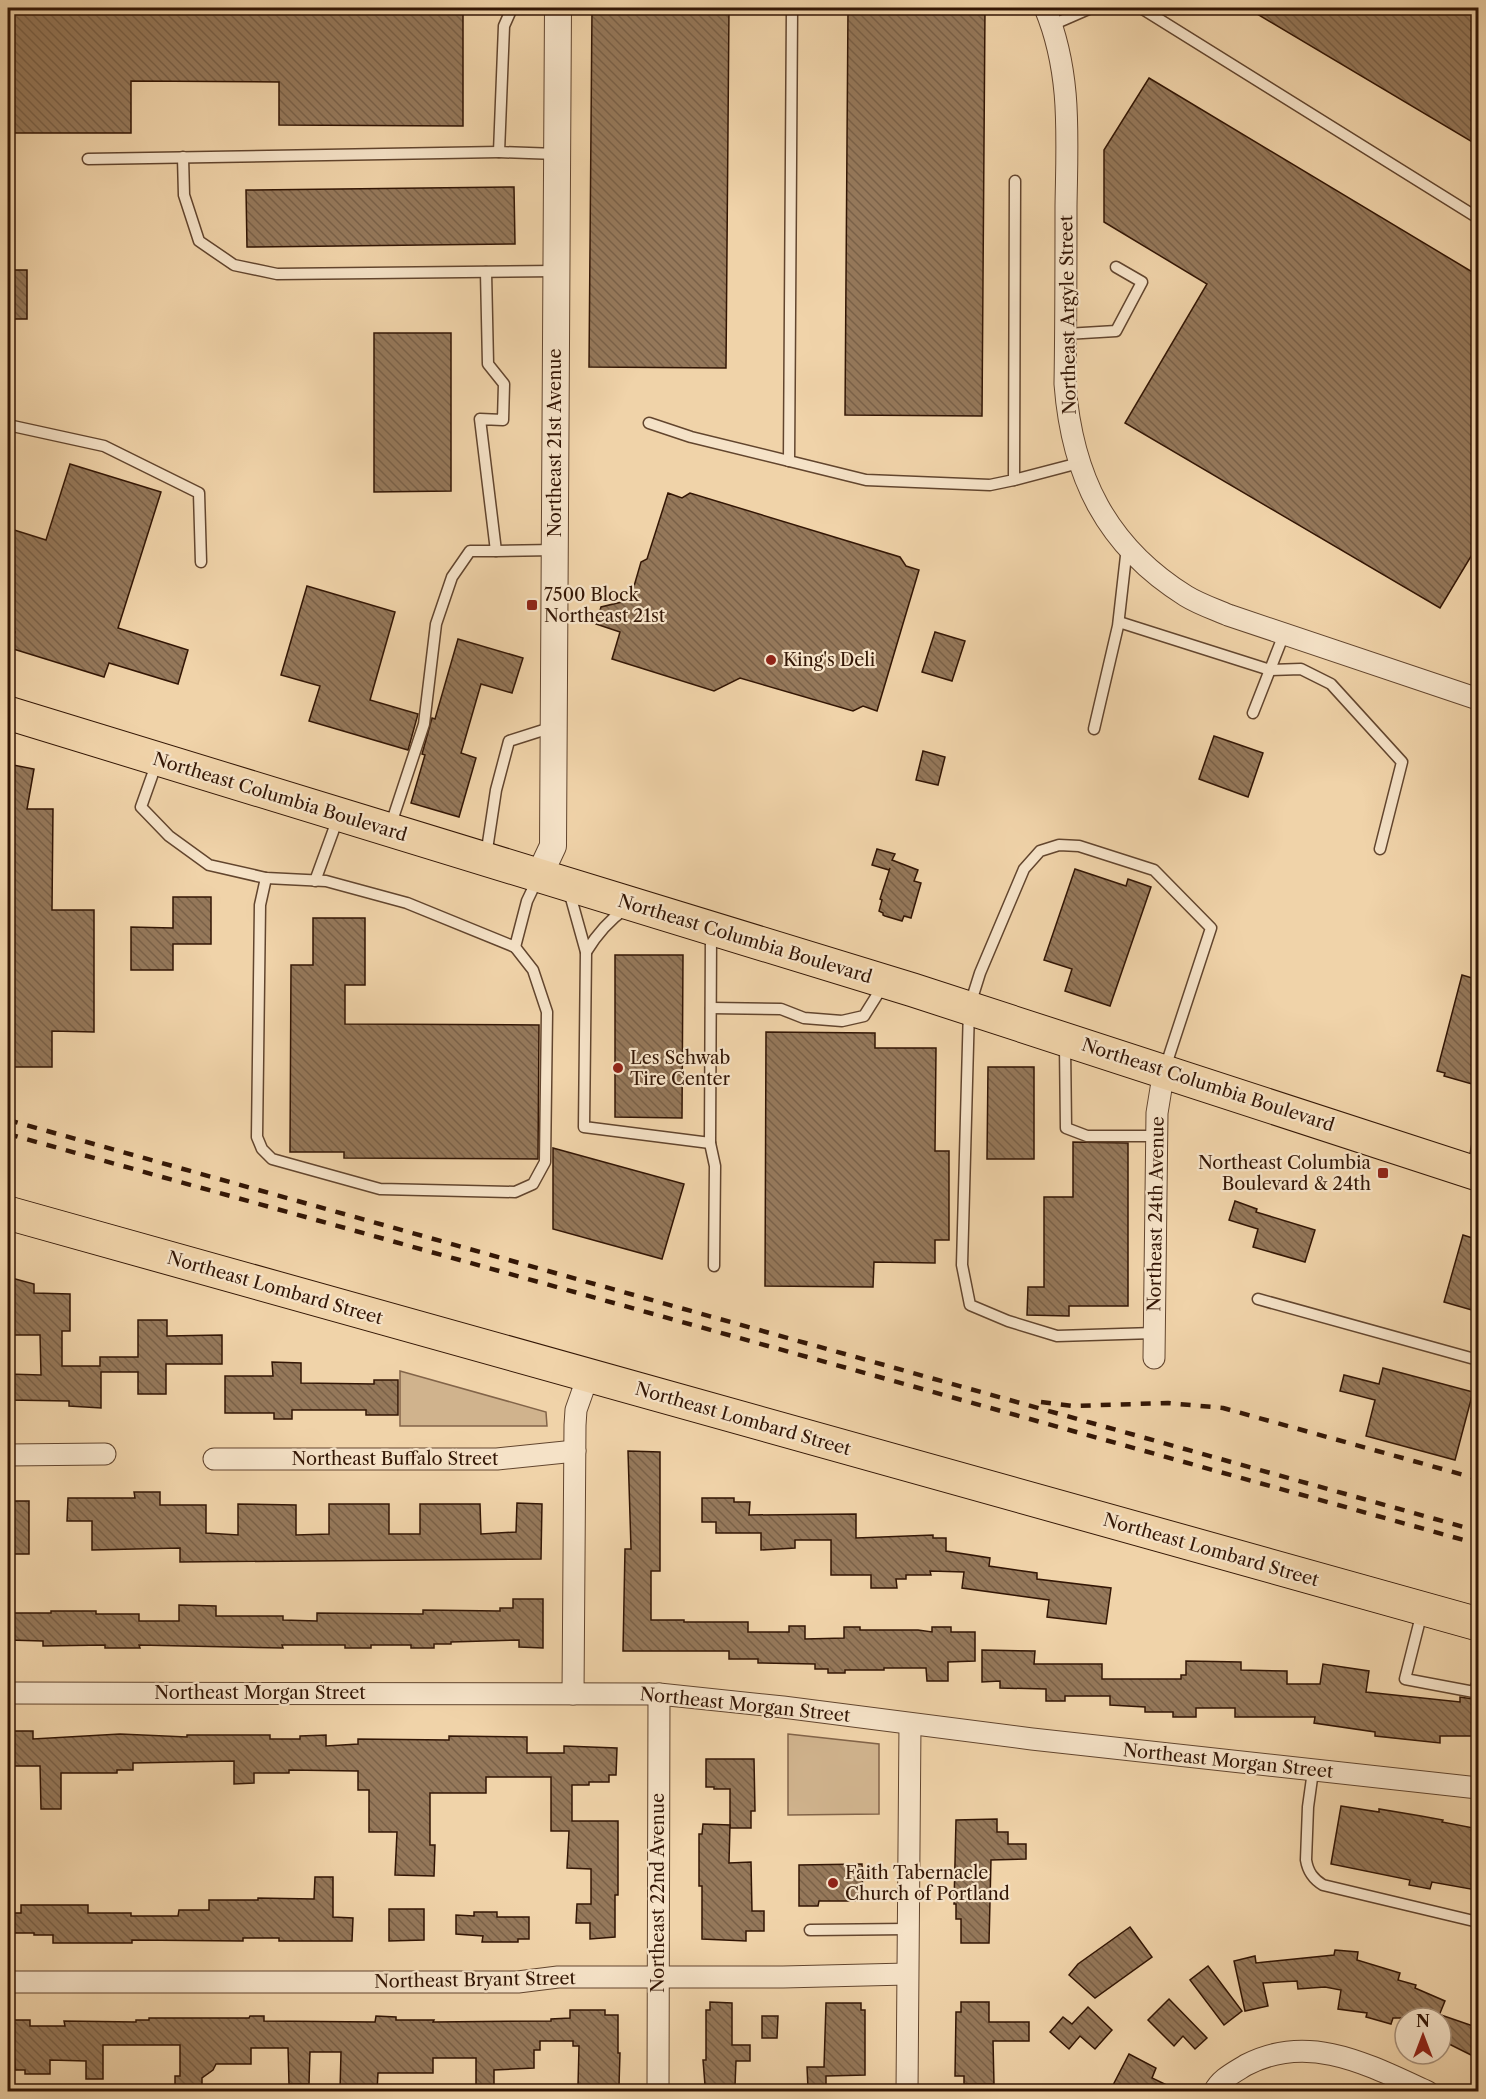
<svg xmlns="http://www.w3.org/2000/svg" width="1486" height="2099" font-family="'Libre Caslon Text',serif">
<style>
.grass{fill:#d0b38d;stroke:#826449;stroke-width:1.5}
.building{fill:url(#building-back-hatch);stroke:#331605;stroke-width:1.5}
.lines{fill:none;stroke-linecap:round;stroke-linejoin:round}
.service-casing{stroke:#62452e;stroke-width:13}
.minor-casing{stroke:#62452e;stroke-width:23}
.tertiary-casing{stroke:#62452e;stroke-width:28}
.primary-casing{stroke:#331605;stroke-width:35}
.service{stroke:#f5e2c7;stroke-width:10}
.minor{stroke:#f5e2c7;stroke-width:21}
.tertiary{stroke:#f5e2c7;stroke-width:26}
.primary{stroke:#f0d3a9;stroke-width:33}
.rail{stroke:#331605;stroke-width:4.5;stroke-dasharray:10 10;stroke-linecap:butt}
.poi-dot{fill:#8f2418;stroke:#f5e2c7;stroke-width:2}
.labels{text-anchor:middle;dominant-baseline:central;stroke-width:4.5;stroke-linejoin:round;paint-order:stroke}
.street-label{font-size:18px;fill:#331605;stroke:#f5e2c7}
.poi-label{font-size:18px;fill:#331605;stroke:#f5e2c7;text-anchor:start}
</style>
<defs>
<pattern id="building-back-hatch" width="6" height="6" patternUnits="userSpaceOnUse" patternTransform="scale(1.5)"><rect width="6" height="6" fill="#95785a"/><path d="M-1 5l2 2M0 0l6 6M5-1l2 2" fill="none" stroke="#7a6148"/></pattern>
</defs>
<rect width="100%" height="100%" fill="#f0d3a9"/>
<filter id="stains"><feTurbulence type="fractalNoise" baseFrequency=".00333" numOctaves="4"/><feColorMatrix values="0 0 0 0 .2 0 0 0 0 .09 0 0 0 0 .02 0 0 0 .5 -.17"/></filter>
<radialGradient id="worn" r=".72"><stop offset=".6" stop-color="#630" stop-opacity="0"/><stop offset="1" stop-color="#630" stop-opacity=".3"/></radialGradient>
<g class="grass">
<polygon points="400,1371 546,1412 547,1426 400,1426"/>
<polygon points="788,1734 879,1744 879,1814 788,1815"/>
</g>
<g class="building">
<polygon points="8,8 463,8 463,126 279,125 279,82 131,81 131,133 8,133"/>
<polygon points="592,8 729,8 726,368 589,367"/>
<polygon points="848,8 985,8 982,416 845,415"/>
<polygon points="1247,8 1479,8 1479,146"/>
<polygon points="1149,78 1479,276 1479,543 1440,608 1125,423 1207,284 1104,222 1104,150"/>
<polygon points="514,187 515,244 247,247 246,190"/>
<rect x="8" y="270" width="19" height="49"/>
<polygon points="374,333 451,333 451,491 374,492"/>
<polygon points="70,464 161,492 118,628 188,650 178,684 109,663 104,677 10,648 15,632 8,629 8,528 46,540"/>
<polygon points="668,493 682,498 690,493 900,557 906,566 919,570 877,711 863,706 853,711 740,678 714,691 612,659 620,632 596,624 601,607 630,600 641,562 647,559"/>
<polygon points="307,586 395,612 370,700 418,714 408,750 309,721 320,686 281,675"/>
<polygon points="935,632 965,641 952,681 922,672"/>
<polygon points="458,639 523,658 512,693 481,684 461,753 476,758 459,817 411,803 425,755 422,754 432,718 435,719"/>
<polygon points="1214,736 1263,753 1248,797 1199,779"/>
<polygon points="923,751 945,757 938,785 916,780"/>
<polygon points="8,764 34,769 27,809 53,809 52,910 94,910 94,1032 52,1031 52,1067 8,1067"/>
<polygon points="877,849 895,854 892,860 918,870 914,881 921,883 911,918 904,916 902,921 885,916 883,915 883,913 879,911 882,900 880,899 890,868 889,870 872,865"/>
<polygon points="1075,869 1126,886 1128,879 1151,887 1110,1006 1065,991 1072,969 1044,960"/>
<polygon points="173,897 211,897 211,944 173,944 173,970 131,970 131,927 173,928"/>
<polygon points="313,918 365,918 365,985 345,985 345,1024 539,1025 538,1159 344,1158 344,1152 290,1152 291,965 313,965"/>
<polygon points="615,955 683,955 682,1118 615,1117"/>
<polygon points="1462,975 1479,980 1479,1037 1473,1056 1479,1058 1479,1086 1444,1076 1445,1073 1437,1071"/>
<polygon points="766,1032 875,1033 875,1048 936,1048 935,1151 949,1151 949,1240 935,1240 935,1263 874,1262 873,1287 765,1286"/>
<polygon points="988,1067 1034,1067 1034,1159 987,1159"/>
<polygon points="1073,1142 1128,1143 1128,1306 1069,1306 1069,1316 1027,1315 1028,1287 1044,1287 1044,1197 1073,1197"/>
<polygon points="553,1148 684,1184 662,1259 553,1229"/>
<polygon points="1235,1201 1257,1209 1256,1212 1315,1230 1305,1262 1253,1247 1258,1229 1229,1220"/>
<polygon points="1463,1235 1479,1240 1479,1287 1472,1310 1444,1302"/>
<polygon points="8,1277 34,1284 34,1293 70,1294 70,1331 62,1331 62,1366 100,1366 100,1357 138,1357 138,1320 167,1320 167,1336 222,1335 222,1364 166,1364 166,1394 138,1394 138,1372 101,1372 101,1408 69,1406 69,1401 8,1400 8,1374 41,1375 40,1335 8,1335"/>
<polygon points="272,1362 301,1363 301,1383 374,1384 374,1380 398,1380 398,1415 366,1415 366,1410 292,1410 292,1419 274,1419 274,1413 225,1413 225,1376 273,1376"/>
<polygon points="1383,1368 1473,1392 1455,1460 1366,1436 1375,1400 1340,1391 1344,1375 1379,1384"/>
<polygon points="628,1451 660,1452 660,1571 651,1571 651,1620 684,1620 684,1622 748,1622 748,1632 789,1632 789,1626 805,1626 805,1639 844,1638 844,1627 860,1627 860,1630 918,1630 932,1632 932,1627 951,1627 951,1632 975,1632 975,1661 948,1662 948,1681 927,1681 926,1668 884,1668 884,1670 845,1670 845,1673 828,1673 828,1669 815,1669 815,1664 758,1663 758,1659 729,1659 729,1651 623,1651 625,1549 631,1549"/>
<polygon points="134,1492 160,1492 160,1505 206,1505 206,1533 238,1535 238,1504 296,1505 296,1535 329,1534 329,1504 389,1504 389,1534 420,1534 420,1504 480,1504 481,1534 516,1532 517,1503 542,1504 541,1559 180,1562 180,1548 92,1550 92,1521 67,1521 68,1498 135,1498"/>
<polygon points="702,1498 734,1498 734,1502 750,1502 749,1515 856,1514 856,1538 933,1535 933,1538 946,1538 946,1551 990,1558 989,1566 1037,1573 1037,1579 1111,1588 1106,1624 1047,1617 1049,1600 962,1588 964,1572 930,1571 931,1575 906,1575 906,1579 896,1579 897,1588 871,1588 871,1575 831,1575 831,1540 795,1540 795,1548 761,1550 761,1533 716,1533 716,1522 702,1522"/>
<polygon points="12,1501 29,1501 29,1554 8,1554 8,1514 12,1514"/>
<polygon points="513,1599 543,1599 543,1648 519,1647 519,1640 451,1642 451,1644 434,1644 434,1648 411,1648 411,1645 371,1645 371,1648 345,1648 345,1645 282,1645 283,1648 139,1645 140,1648 105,1648 105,1645 43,1646 43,1641 8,1640 8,1613 51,1613 51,1611 96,1611 96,1614 139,1614 139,1621 179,1621 179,1605 216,1606 216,1616 283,1616 283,1620 317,1621 317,1613 423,1614 423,1610 500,1611 500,1608 513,1608"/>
<polygon points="982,1650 1035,1651 1034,1664 1102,1664 1102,1679 1181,1679 1181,1675 1186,1675 1186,1661 1241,1662 1241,1670 1287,1671 1287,1684 1320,1684 1323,1664 1369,1671 1366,1692 1460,1702 1460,1697 1473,1699 1479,1698 1479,1736 1440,1736 1440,1743 1375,1736 1375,1732 1314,1723 1315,1717 1235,1717 1235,1708 1196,1708 1196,1717 1173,1717 1173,1712 1145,1712 1145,1707 1110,1705 1110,1696 1065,1696 1065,1701 1046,1701 1046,1689 1000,1688 1000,1681 982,1682"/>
<polygon points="10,1731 33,1731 33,1739 120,1734 187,1737 187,1735 270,1735 270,1739 300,1739 300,1736 326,1735 326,1746 358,1744 358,1739 449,1740 449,1736 527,1737 527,1753 564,1753 564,1746 617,1748 616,1775 609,1775 609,1782 589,1782 589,1785 572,1785 572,1821 618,1821 618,1895 615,1895 615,1937 590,1939 590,1923 576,1923 577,1904 591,1904 591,1869 567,1868 569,1831 551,1831 551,1777 486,1777 486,1793 430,1793 430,1845 435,1845 434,1876 395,1875 397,1832 369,1832 369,1790 358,1790 358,1771 289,1770 289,1773 254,1773 254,1783 234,1784 234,1761 133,1763 133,1770 117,1770 117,1773 61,1773 61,1809 41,1809 40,1766 8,1766 8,1739 10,1739"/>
<polygon points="706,1759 754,1759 755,1811 751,1811 751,1828 730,1828 730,1789 714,1789 714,1787 706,1787"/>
<polygon points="1341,1806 1379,1812 1379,1809 1421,1816 1443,1820 1442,1822 1479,1829 1479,1873 1476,1890 1432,1882 1430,1889 1409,1885 1410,1880 1331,1864"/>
<polygon points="997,1819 997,1832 1008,1832 1008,1844 1026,1844 1026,1859 991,1860 989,1943 961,1943 961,1919 956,1919 956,1904 954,1904 956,1820"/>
<polygon points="703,1824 730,1825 729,1863 751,1862 752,1911 764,1911 764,1931 746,1931 746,1941 702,1939 702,1886 699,1886 699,1834 702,1834"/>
<polygon points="862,1864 863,1901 819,1901 818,1906 799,1906 799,1865"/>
<polygon points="315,1877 333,1877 333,1917 353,1918 352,1941 279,1941 279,1938 243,1938 243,1941 132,1940 132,1943 53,1943 53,1935 34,1935 34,1933 8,1933 8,1913 21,1913 21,1905 88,1905 88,1913 131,1913 131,1916 178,1916 179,1910 209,1910 209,1900 258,1900 258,1898 314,1899"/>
<polygon points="389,1909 424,1909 424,1940 389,1941"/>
<polygon points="474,1912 497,1912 497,1917 529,1917 529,1939 518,1939 518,1942 482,1942 483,1936 456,1934 456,1915 474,1916"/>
<polygon points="1130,1927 1152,1957 1095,1998 1069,1975 1078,1964"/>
<polygon points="1335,1950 1358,1952 1357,1960 1400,1973 1398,1980 1416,1985 1415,1988 1445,2001 1438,2018 1393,2018 1391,2024 1366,2017 1367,2013 1338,2009 1341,1990 1325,1987 1298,1989 1297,1981 1263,1983 1268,2006 1245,2011 1234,1961 1255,1956 1256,1963 1334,1955"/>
<polygon points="1208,1966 1242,2011 1224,2025 1190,1980"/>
<polygon points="1169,1999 1207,2038 1195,2049 1183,2036 1174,2046 1148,2020"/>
<polygon points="710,2002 732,2003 732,2045 750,2045 750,2061 736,2061 735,2086 705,2085 703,2060 706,2060 706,2010 710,2010"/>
<polygon points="961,2002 989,2002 989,2022 1029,2022 1029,2041 993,2041 994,2084 964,2084 964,2076 955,2076 956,2012 961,2012"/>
<polygon points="826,2003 861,2003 861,2010 865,2010 865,2075 826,2076 826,2087 808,2088 807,2067 824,2067"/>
<polygon points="1088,2007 1112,2030 1095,2049 1080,2036 1069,2049 1050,2032 1063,2017 1072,2024"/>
<polygon points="570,2010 605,2010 605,2015 618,2015 618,2053 620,2053 619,2086 578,2086 579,2046 573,2046 573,2041 540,2041 540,2050 534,2050 534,2068 494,2070 494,2091 476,2091 476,2058 433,2058 433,2073 378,2073 377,2091 340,2091 341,2052 310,2052 309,2084 289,2084 288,2048 251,2048 251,2064 216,2064 213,2070 202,2078 202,2091 175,2091 175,2076 180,2076 180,2045 103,2045 103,2079 86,2079 86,2061 50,2060 50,2074 25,2074 25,2070 15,2070 14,2048 8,2048 8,2020 30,2020 30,2026 65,2026 64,2021 136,2022 136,2020 149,2020 149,2018 249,2018 250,2016 264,2016 264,2021 375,2022 376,2016 396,2017 396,2020 434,2020 433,2022 551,2021 551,2019 570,2018"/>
<polygon points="1441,2015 1479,2028 1479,2059 1441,2040"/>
<polygon points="762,2016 778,2016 777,2038 762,2038"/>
<polygon points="1129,2054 1156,2068 1152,2078 1179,2091 1110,2091"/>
</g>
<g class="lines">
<g class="service-casing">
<g id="service">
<polyline points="512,8 504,26 499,152 557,154"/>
<polyline points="792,8 789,461 866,480 990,485 1014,480 1015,181"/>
<polyline points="1135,8 1141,8 1478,218"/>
<polyline points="1052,25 1091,8"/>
<polyline points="183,157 184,195 199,241 234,265 277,274 557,271"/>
<polyline points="88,159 499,152"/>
<polyline points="1066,334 1116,331 1142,282 1116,267"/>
<polyline points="649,423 691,437 789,461"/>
<polyline points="8,425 104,446 199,493 201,562"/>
<polyline points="1014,480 1079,463"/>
<polyline points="496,551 555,550"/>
<polyline points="1119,622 1270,670 1301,669 1331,684 1402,762 1380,849"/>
<polyline points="1253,713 1284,634"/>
<polyline points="1094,729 1118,626 1127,547"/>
<polyline points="157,762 141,807 169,836 209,865 266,878 326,881 407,903 515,947 527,901 537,880"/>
<polyline points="390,827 424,724 436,624 452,577 470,551 496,551 480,419 503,420 504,384 488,364 486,272"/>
<polyline points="486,856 496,790 509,741 553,727"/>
<polyline points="266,878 260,905 257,1137 262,1149 272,1159 380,1189 515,1192 533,1184 545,1162 547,1012 533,970 515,947"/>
<polyline points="315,881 338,818"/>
<polyline points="569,891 586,952 584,1127 710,1143 711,933"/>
<path d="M586,952C597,934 608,921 625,909"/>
<polyline points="711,1008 781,1009 804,1018 842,1021 864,1016 884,984"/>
<polyline points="1065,1045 1066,1128 1087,1136 1157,1136"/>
<polyline points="710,1143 715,1166 714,1266"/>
<polyline points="1473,1169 1478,1142"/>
<polyline points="1258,1299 1478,1360"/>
<polyline points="1154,1333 1057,1336 1008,1321 970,1305 962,1265 969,1008 980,973 1024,869 1040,851 1059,845 1079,846 1154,870 1211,928 1165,1068"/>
<polyline points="1422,1612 1405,1679 1474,1692 1478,1682"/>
<path d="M1313,1771L1308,1807L1306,1860C1308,1872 1313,1879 1323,1885L1478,1922"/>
<polyline points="810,1930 908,1929"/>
</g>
</g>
<g class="minor-casing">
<g id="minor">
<path d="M1045,8C1072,73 1067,137 1066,206C1066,265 1066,325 1065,384C1072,476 1106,546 1186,596C1199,604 1214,609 1228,615L1478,699"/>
<polyline points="1154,1358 1157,1113 1164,1070"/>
<polyline points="8,1455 105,1454"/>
<polyline points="214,1459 497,1459 575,1451"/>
<polyline points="8,1693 659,1694 783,1707 1032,1739 1478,1788"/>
<polyline points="573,1694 575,1425 576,1410 588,1376"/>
<polyline points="8,1982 518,1982 558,1977 783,1977 907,1974"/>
<polyline points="658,2092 659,1694"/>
<polyline points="907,2092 910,1724"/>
<path d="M1214,2092C1220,2079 1235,2072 1246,2065C1309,2032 1369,2065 1428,2092"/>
</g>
</g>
<g class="tertiary-casing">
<polyline id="tertiary" points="539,876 553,846 558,8"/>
</g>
<g class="primary-casing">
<g id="primary">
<polyline points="8,713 913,990 1478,1174"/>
<polyline points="8,1213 1478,1624"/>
</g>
</g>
<use href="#service" class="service"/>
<use href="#minor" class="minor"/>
<use href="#tertiary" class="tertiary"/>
<use href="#primary" class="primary"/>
<g class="rail">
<polyline points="8,1120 1478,1531"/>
<polyline points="8,1134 1478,1544"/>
<polyline points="1041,1402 1072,1406 1168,1403 1223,1408 1478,1479"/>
</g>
</g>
<g class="poi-dot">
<rect x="526" y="599" width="12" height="12" rx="3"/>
<circle cx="771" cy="660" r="6"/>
<circle cx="618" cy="1068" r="6"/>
<rect x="1377" y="1167" width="12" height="12" rx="3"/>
<circle cx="833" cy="1883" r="6"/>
</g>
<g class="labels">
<g class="street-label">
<text transform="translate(1068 315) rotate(-91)">Northeast Argyle Street</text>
<text transform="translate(555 443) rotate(-90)">Northeast 21st Avenue</text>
<text transform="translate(280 797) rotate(17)">Northeast Columbia Boulevard</text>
<text transform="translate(745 939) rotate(17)">Northeast Columbia Boulevard</text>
<text transform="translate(1208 1085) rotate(18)">Northeast Columbia Boulevard</text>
<text transform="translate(1156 1214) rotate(-89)">Northeast 24th Avenue</text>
<text transform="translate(275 1288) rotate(16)">Northeast Lombard Street</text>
<text transform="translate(743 1419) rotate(16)">Northeast Lombard Street</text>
<text x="395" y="1459">Northeast Buffalo Street</text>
<text transform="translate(1211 1550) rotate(16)">Northeast Lombard Street</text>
<text x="260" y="1693">Northeast Morgan Street</text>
<text transform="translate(745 1705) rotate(6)">Northeast Morgan Street</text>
<text transform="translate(1228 1761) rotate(6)">Northeast Morgan Street</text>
<text transform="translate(658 1893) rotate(-90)">Northeast 22nd Avenue</text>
<text transform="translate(475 1980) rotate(-1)">Northeast Bryant Street</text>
</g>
<g class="poi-label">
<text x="544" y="595">7500 Block<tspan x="544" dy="21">Northeast 21st</tspan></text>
<text x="783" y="660">King's Deli</text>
<text x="630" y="1058">Les Schwab<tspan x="630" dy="21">Tire Center</tspan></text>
<text x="1371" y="1163" text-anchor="end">Northeast Columbia<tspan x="1371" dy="21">Boulevard &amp; 24th</tspan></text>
<text x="845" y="1873">Faith Tabernacle<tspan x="845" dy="21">Church of Portland</tspan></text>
</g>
</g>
<rect width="1486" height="2099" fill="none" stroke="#f0d3a9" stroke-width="30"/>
<rect x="9" y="9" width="1468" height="2081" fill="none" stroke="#331605" stroke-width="3"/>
<rect x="15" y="15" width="1456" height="2069" fill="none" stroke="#331605" stroke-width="1.5"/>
<g transform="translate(1423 2036)"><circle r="28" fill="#f5e2c7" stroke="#a79079" stroke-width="1.5"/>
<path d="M0-4.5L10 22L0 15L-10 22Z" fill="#8f2418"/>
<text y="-9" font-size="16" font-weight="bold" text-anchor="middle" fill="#331605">N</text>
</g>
<rect width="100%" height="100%" filter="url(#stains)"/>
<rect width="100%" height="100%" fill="url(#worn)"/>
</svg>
